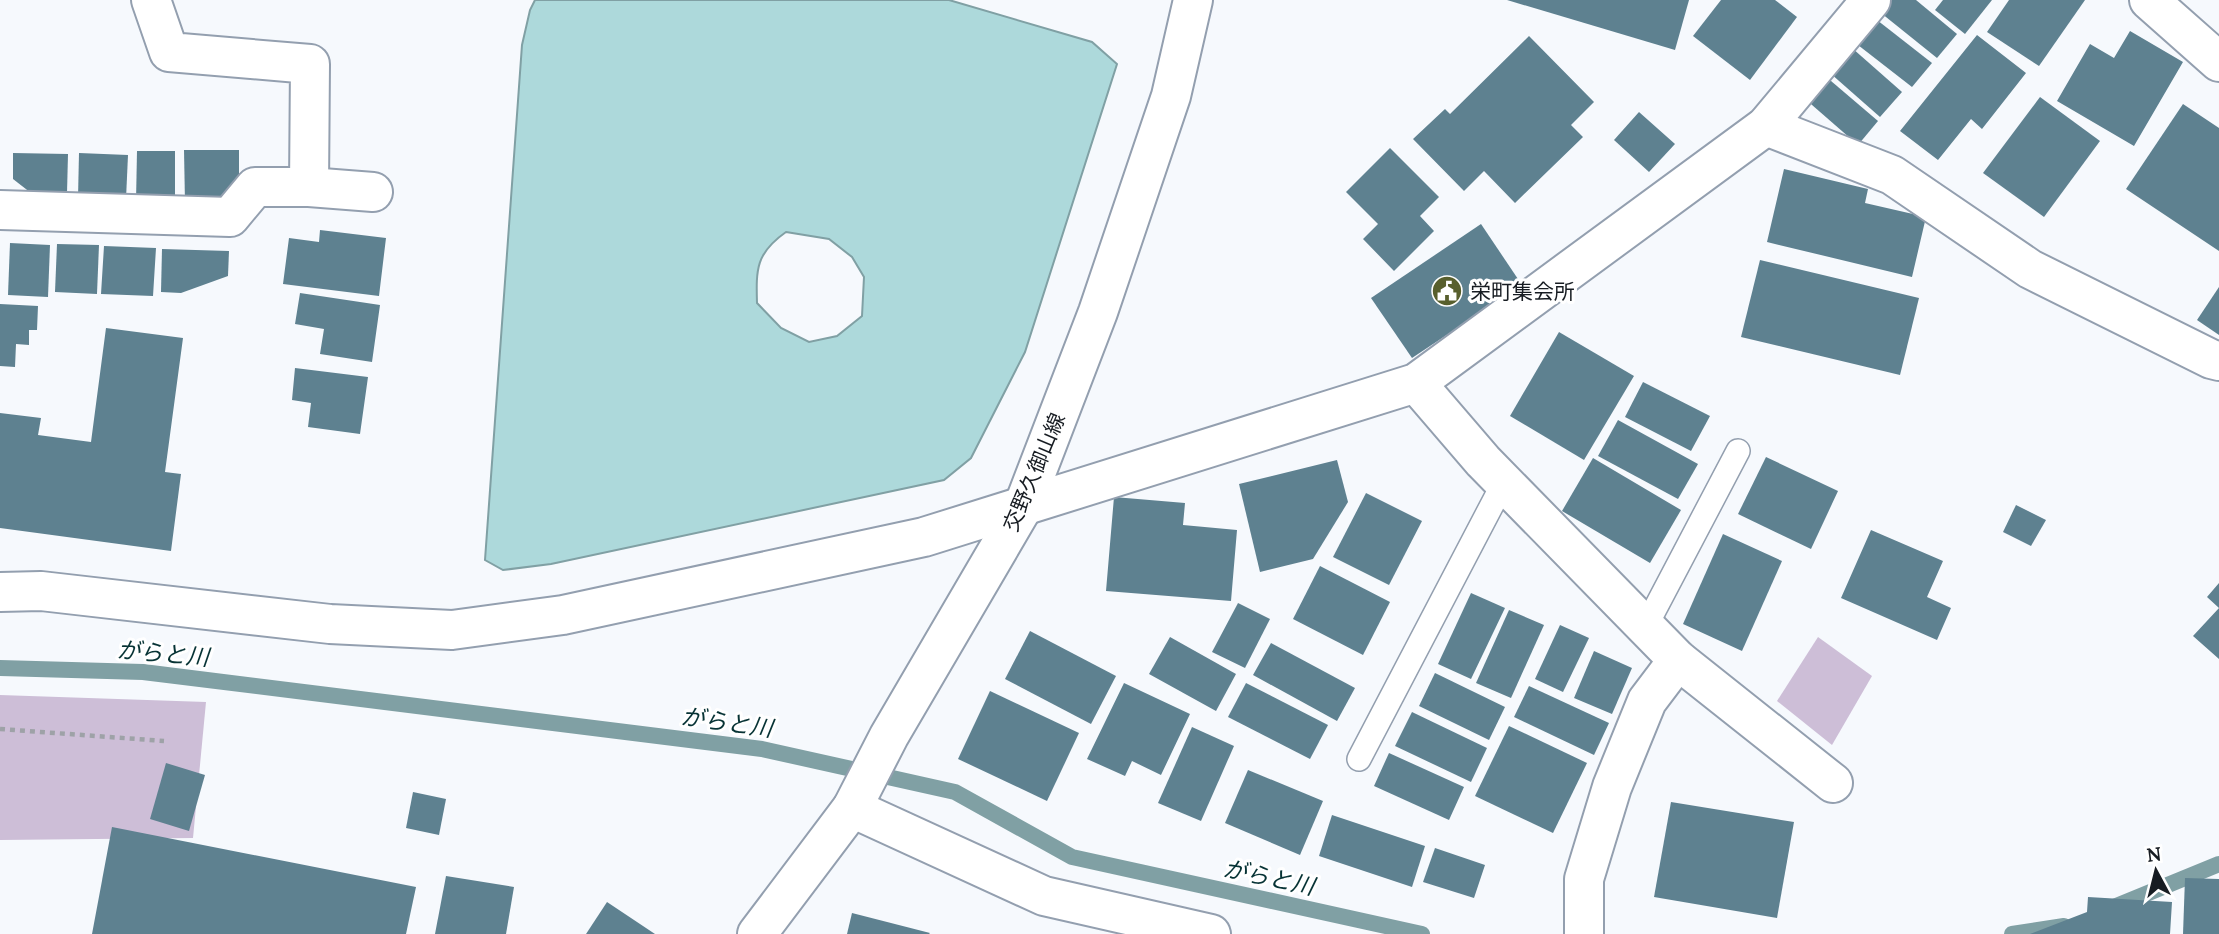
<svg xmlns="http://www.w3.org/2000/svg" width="2219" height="934" font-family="Lora,'Noto Sans JP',serif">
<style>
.green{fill:#cdbed7}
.water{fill:#add9db;stroke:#80a0a4;stroke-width:2;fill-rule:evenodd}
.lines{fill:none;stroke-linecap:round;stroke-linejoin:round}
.stream{stroke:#80a0a4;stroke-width:16}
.building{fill:#5e8190}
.service-casing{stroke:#939faf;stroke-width:26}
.minor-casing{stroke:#939faf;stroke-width:42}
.tertiary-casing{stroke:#939faf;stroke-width:42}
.secondary-casing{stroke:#939faf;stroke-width:42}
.path{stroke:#9ea2a7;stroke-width:4.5;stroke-dasharray:5 5;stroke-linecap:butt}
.service{stroke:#fff;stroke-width:23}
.minor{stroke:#fff;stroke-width:38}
.tertiary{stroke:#fff;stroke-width:38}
.secondary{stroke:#fff;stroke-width:38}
.labels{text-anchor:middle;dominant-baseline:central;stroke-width:6;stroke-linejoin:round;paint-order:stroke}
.poi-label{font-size:21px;fill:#171c22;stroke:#fff;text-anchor:start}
.street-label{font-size:21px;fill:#171c22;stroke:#fff}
.water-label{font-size:23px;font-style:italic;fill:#073335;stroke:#fff}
</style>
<rect width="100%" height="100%" fill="#f6f9fd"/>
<g class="green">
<polygon points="1818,637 1872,676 1832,745 1777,701"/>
<polygon points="0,695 206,702 193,838 0,840"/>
</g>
<path class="water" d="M535,0H949L1092,42L1117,64L1025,352L971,458L944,480L551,564L503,570L485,560L522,45L530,10ZM786,232L829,239L852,257L864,277L862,316L837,336L809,342L781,328L757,303C756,269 756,253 786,232Z"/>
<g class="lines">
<g class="stream">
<polyline points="0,668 143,672 762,749 955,792 1072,857 1422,934"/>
<polyline points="2114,907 2219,864"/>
<polyline points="2012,934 2064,926"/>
</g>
</g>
<g class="building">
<polygon points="1507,0 1689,0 1675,50"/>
<polygon points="1721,0 1775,0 1797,17 1750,80 1693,36"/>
<polygon points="1892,0 1916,0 1957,34 1937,58 1881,13"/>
<polygon points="1943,0 1992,0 1965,34 1935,10"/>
<polygon points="2009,0 2085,0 2039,66 1987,32"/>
<polygon points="1877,20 1932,63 1912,87 1858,45"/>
<polygon points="2130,31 2183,62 2134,146 2057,101 2090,44 2114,58"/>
<polygon points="1977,35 2026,73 1982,129 1971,119 1938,160 1900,131"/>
<polygon points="1529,36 1594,102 1571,125 1583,137 1515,203 1484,171 1464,191 1413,139 1445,109 1450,114"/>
<polygon points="1852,48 1902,92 1880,117 1830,73"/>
<polygon points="1824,75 1878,121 1858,145 1804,98"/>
<polygon points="2040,97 2100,141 2044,217 1983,173"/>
<polygon points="2183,104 2219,128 2219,251 2126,189"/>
<polygon points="1639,112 1675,144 1649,172 1614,140"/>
<polygon points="1390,148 1439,197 1420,216 1434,231 1394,271 1363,239 1378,224 1346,192"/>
<polygon points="184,150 239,150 239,183 212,203 185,203"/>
<polygon points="137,151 175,151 175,202 136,202"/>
<polygon points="13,153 68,154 67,193 31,193 13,179"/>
<polygon points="79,153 128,155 126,199 78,198"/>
<polygon points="1784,169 1868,189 1865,203 1926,217 1912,277 1767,242"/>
<polygon points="1481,224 1522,285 1412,358 1371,298"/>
<polygon points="320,230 386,238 379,296 283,284 289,238 319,242"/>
<polygon points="10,243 50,245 48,297 8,295"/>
<polygon points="57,244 99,245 97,294 55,292"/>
<polygon points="104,246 156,248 153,296 101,294"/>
<polygon points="162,249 229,251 228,276 181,293 161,292"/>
<polygon points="1760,260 1919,298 1900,375 1741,337"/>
<polygon points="2219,287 2219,335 2197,320"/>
<polygon points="300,293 380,305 372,362 320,354 324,329 295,324"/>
<polygon points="0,304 38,306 37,330 29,330 29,345 16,344 15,367 0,366"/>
<polygon points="106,328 183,338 165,472 181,474 171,551 0,528 0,413 41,418 38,435 91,442"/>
<polygon points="1559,332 1634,376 1584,460 1510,416"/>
<polygon points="295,368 368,377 360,434 308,427 311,403 292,400"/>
<polygon points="1643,382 1710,416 1691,451 1625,417"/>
<polygon points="1618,420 1698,464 1678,499 1598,456"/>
<polygon points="1766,457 1838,491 1811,549 1738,514"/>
<polygon points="1593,458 1681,510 1650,563 1562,511"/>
<polygon points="1337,460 1348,502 1313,559 1260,572 1239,484"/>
<polygon points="1366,493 1422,521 1389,585 1333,557"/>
<polygon points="1114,497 1185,503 1183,525 1237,530 1231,601 1106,591"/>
<polygon points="2016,505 2046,520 2031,546 2003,532"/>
<polygon points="1871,530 1943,561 1927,597 1951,608 1937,640 1841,598"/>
<polygon points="1723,534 1782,561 1742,651 1683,624"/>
<polygon points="1320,566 1390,602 1363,655 1293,619"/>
<polygon points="2219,583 2219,659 2193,636 2219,608 2207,597"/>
<polygon points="1471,593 1505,608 1471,679 1438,664"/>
<polygon points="1238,603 1270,619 1245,668 1212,652"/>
<polygon points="1509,610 1544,625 1511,698 1476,683"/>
<polygon points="1560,625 1589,638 1563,692 1535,679"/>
<polygon points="1030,631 1116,676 1091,724 1005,679"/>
<polygon points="1170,637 1236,674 1216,711 1149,674"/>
<polygon points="1271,643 1355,688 1337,721 1253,675"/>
<polygon points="1594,651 1632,668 1612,714 1574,698"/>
<polygon points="1435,673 1505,707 1489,740 1419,706"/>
<polygon points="1124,683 1190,714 1161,775 1132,761 1125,776 1087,759"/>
<polygon points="1246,683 1328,725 1310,759 1228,717"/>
<polygon points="1529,686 1609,723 1594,755 1514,717"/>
<polygon points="990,691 1079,733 1047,801 958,759"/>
<polygon points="1412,712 1487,748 1471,782 1395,746"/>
<polygon points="1509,726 1587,763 1553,833 1475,796"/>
<polygon points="1192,727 1234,746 1201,821 1158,803"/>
<polygon points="1389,753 1464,787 1449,820 1374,786"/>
<polygon points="166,763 205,775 189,831 150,819"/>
<polygon points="1248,770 1323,801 1300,855 1225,823"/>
<polygon points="413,792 446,799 439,835 406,828"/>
<polygon points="1671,802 1794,822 1777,918 1654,897"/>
<polygon points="1332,815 1425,846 1412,887 1319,856"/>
<polygon points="112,827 416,887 406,934 92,934"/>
<polygon points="1435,848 1485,865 1474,898 1423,882"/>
<polygon points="446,876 514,887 506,934 435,934"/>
<polygon points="2185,878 2219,879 2219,934 2183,934"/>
<polygon points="2088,897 2172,902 2170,934 2030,934 2087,912"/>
<polygon points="607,902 655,934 586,934"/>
<polygon points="852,913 930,933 929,934 847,934"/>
</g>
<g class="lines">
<g class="service-casing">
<g id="service">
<polyline points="1646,626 1738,451"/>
<polyline points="1359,759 1504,482"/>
</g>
</g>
<g class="minor-casing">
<g id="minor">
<polyline points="151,0 169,52 310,64 309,187"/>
<polyline points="2149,0 2219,62"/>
<polyline points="1766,126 1892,175 2030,269 2211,359 2219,361"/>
<polyline points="0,210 230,217 255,187 309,187 373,192"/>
<polyline points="1416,383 1483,461 1678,660 1833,783"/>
<polyline points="0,592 41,591 330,624 452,630 563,615 924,537 1416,383 1766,126 1871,0"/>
<polyline points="1584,934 1584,879 1612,787 1647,701 1678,660"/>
</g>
</g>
<g class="tertiary-casing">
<polyline id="tertiary" points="852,808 1044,896 1211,934"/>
</g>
<g class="secondary-casing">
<polyline id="secondary" points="757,934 852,808 889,736 1023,507 1098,312 1171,96 1193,0"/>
</g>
<polyline class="path" points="0,729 164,741"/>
<use href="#service" class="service"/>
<use href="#minor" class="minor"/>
<use href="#tertiary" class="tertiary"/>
<use href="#secondary" class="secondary"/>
</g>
<defs>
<g id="civic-disc" transform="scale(1.575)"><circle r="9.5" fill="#585f2d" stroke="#fff"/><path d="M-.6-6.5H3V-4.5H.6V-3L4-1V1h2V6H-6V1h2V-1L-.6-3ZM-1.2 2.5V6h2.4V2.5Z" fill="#fff"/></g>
</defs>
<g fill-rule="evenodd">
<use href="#civic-disc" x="1447" y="291"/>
</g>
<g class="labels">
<g class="poi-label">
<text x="1470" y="291">栄町集会所</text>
</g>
<g class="street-label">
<text transform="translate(1034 472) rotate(-67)">交野久御山線</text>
</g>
<g class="water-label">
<text transform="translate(163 653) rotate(5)">がらと川</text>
<text transform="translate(727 722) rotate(8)">がらと川</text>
<text transform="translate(1269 877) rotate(12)">がらと川</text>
</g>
</g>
<g transform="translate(2156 871) rotate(353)" stroke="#ffffff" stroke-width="5" paint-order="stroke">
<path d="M0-5L12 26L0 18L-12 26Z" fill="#171c22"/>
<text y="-10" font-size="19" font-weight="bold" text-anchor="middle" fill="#171c22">N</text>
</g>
</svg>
